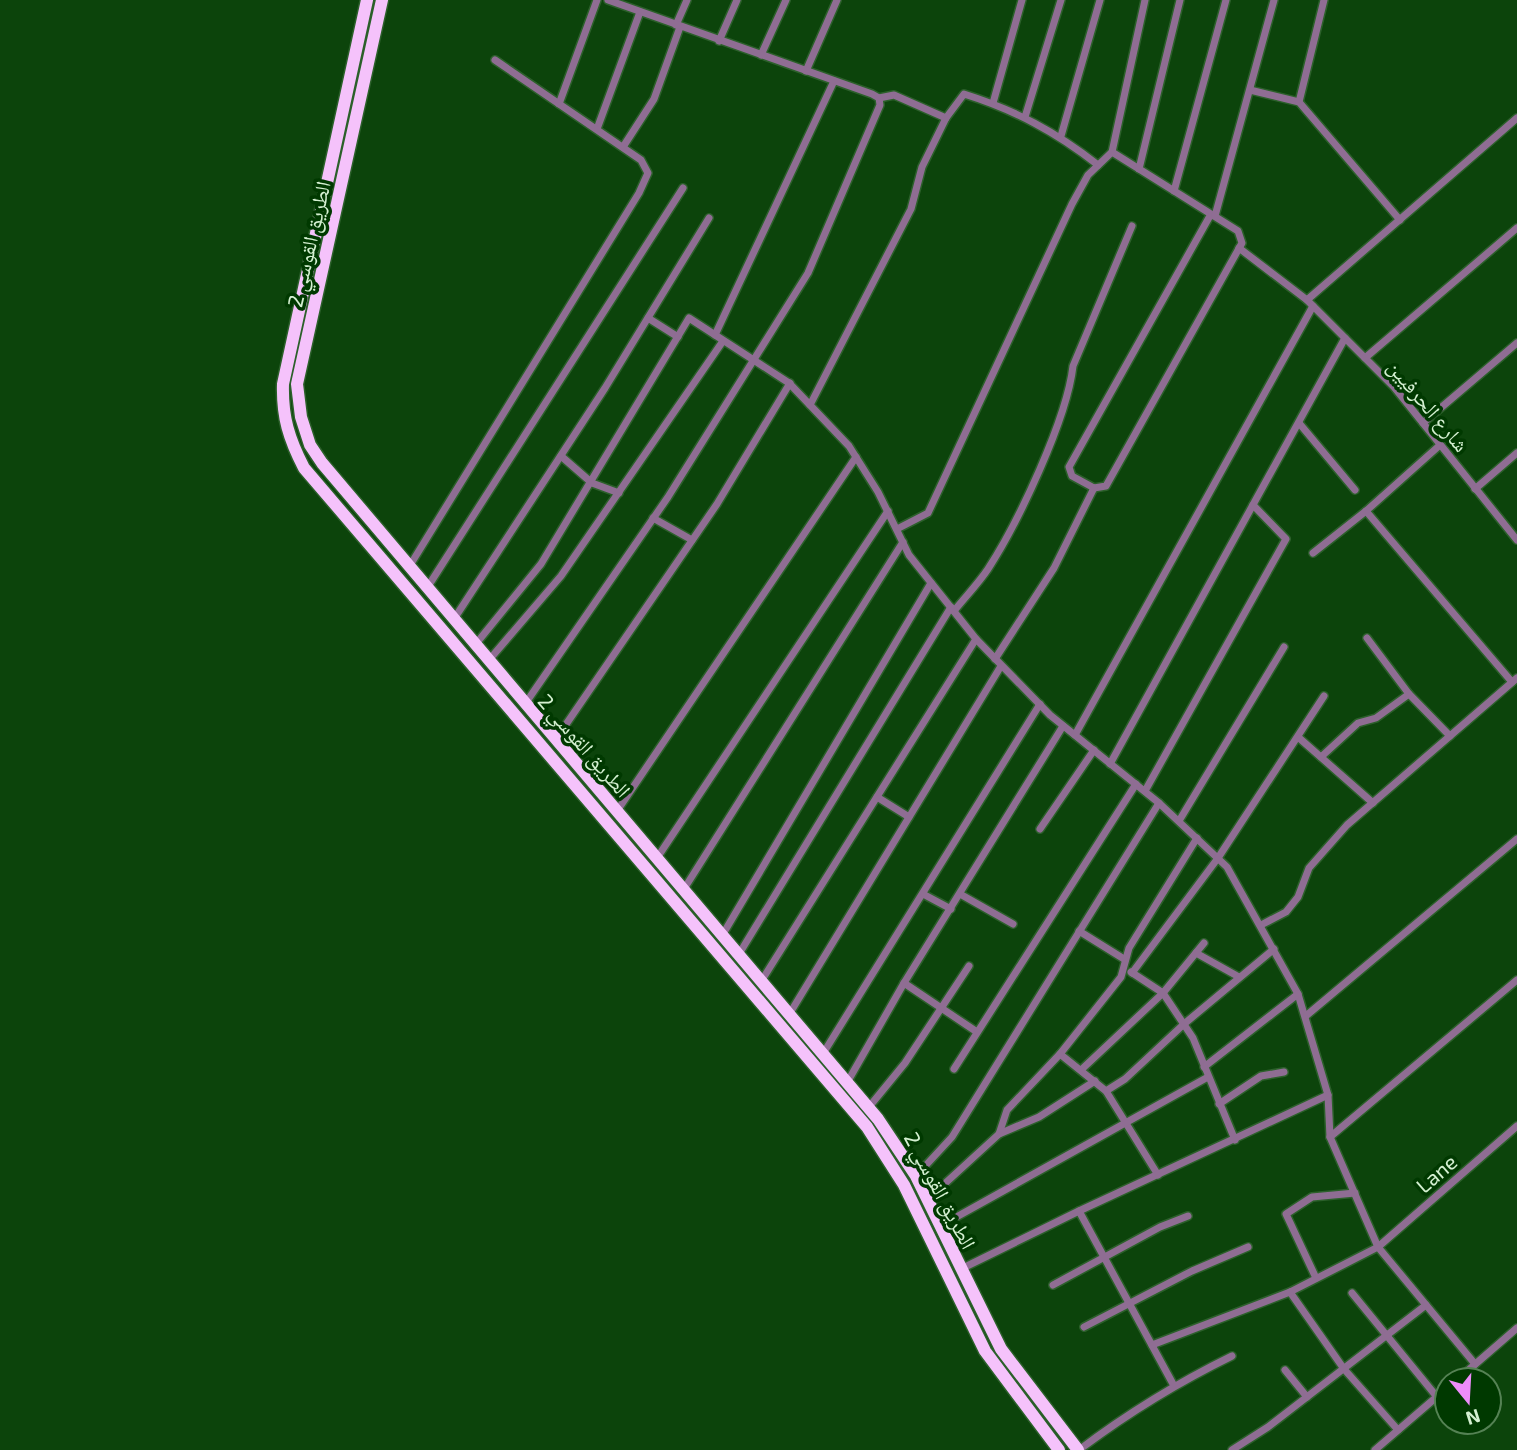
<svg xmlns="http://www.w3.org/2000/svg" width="1517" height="1450" font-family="'Exo 2','Noto Naskh Arabic',sans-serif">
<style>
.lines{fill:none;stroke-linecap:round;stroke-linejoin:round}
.street-casing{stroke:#2c602b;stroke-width:10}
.highway-casing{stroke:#2c602b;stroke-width:15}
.street{stroke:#8f6d93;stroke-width:7}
.highway{stroke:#f5c2fb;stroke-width:12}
.labels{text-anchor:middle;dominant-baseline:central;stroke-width:7;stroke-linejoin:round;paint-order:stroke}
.street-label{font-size:21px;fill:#d4f0d1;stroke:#003900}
</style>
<rect width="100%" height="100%" fill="#0c440b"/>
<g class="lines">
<g class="street-casing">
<g id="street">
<polyline points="676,25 687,0"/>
<polyline points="719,41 737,0"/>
<polyline points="761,55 786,0"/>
<polyline points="806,71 837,0"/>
<polyline points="1250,90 1299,102 1400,220"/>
<polyline points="879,98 894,95 946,118"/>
<polyline points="1299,102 1324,0"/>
<polyline points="993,103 1022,0"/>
<polyline points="559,104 597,0"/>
<polyline points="1025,117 1061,0"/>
<polyline points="597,129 640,12"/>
<polyline points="1061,136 1100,0"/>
<polyline points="623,147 654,99 680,27"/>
<polyline points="1112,152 1238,231 1242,243 1106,486 1094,488 1072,476 1069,467 1211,214"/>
<polyline points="1139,169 1180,0"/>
<polyline points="1174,191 1226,0"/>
<polyline points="1215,216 1274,0"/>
<polyline points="1239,248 1307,300 1394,387 1517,540"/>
<polyline points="1307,300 1517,118"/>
<polyline points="648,318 678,337"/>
<polyline points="715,335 834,81"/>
<polyline points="1365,358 1517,228"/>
<path d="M810,405L911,209L922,167L946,118L964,94C1015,110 1056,132 1098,165"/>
<polyline points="1299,423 1355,490"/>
<polyline points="1423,423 1517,343"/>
<polyline points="561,456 592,483 619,493"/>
<polyline points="1475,489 1517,453"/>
<polyline points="1366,511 1512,682"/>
<polyline points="653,518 692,540"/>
<polyline points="897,529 928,513 1072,204 1088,175 1112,152 1145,0"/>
<polyline points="1313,553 1366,511 1440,445"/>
<polyline points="409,567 639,193 648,173 641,160 495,60"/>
<polyline points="427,588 683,188"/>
<path d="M954,611C965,597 978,584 988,569C1018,523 1067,419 1073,366L1132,226"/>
<polyline points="454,619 605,388 709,218"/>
<polyline points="1367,638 1409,694 1450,736"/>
<polyline points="475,645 541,564 689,318 789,383 849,446 878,492 909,555 976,639 1050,715 1159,803 1227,867 1298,994 1328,1095 1330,1137 1378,1247 1475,1364"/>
<polyline points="995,659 1054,568 1094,488"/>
<polyline points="489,660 561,576 723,341"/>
<polyline points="525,704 668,497 808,273 880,105 879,98 872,94 608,0"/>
<polyline points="1075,735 1313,306"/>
<polyline points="1298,737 1373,803"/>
<polyline points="556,739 717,504 790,383"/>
<polyline points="1321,757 1358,723 1376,718 1409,694"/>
<polyline points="1110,764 1345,338"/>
<polyline points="1145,791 1286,539 1253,505"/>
<polyline points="877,797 909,817"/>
<polyline points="617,811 856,457"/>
<polyline points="1179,821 1284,647"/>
<polyline points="1040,829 1094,750"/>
<polyline points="657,858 888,511"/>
<polyline points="684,889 903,542"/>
<polyline points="923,894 951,909"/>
<polyline points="960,894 1013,924"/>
<polyline points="1261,925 1286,912 1298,897 1309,868 1347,825 1517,678"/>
<polyline points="1079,931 1124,959"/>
<polyline points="723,934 931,583"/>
<polyline points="1196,953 1239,977"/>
<polyline points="739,954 951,607"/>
<polyline points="1131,972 1163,993 1193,1038 1235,1140"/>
<polyline points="1132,973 1218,858 1324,696"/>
<polyline points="762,980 976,639"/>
<polyline points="904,983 977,1032"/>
<polyline points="790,1013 1001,666"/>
<polyline points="1307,1015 1517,839"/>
<polyline points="824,1052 1040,704"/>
<polyline points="1060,1054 1106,1091 1158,1175"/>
<polyline points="1204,1067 1298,994"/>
<polyline points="954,1069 1136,784"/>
<polyline points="1081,1070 1163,993 1204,943"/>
<polyline points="848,1081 904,983 1063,726"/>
<polyline points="1106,1091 1125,1079 1184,1024 1274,949"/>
<polyline points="1219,1104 1261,1076 1284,1072"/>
<polyline points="869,1107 905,1063 969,966"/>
<polyline points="999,1134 1007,1110 1060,1054 1121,977 1129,948 1197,838"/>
<polyline points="1330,1137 1517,980"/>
<polyline points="916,1176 952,1137 1159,803"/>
<polyline points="928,1199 999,1134 1039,1117 1095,1081"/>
<polyline points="1079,1211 1173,1384"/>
<polyline points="942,1225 1208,1077"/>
<polyline points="961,1269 1079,1211 1328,1095"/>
<polyline points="1316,1278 1286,1214 1312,1197 1355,1193"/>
<polyline points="1053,1285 1160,1227 1188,1216"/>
<polyline points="1290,1292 1344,1369 1398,1430"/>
<polyline points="1352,1293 1437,1397"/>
<polyline points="1084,1327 1192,1271 1248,1247"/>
<polyline points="1152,1345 1290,1292 1378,1247 1517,1126"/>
<polyline points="1285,1370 1307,1397"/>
<polyline points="1457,1380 1517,1328"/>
<path d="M1079,1450C1128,1413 1177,1383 1232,1356"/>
<polyline points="1232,1450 1268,1427 1426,1305"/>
<polyline points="1375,1450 1447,1388"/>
</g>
</g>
<g class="highway-casing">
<g id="highway">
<path d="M367,0L283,384C282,417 289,439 304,468L867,1127L904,1185L985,1351L1059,1450"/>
<polyline points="382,0 297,384 301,417 310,445 322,463 878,1119 916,1176 1001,1349 1078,1450"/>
</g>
</g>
<use href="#street" class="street"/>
<use href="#highway" class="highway"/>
</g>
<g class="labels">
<g class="street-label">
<text transform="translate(308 244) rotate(-77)">الطريق القوسي 2</text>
<text transform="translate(1429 405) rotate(50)">شارع الحرفيين</text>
<text transform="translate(585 745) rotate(49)">الطريق القوسي 2</text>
<text transform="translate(1436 1173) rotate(-41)">Lane</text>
<text transform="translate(941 1190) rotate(62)">الطريق القوسي 2</text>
</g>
</g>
<g transform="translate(1468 1401) rotate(162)"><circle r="33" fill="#003900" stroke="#558254" stroke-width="2"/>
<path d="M0-5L12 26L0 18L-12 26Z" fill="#ed8cfa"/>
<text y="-10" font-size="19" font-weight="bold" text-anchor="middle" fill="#d4f0d1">N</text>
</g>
</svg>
